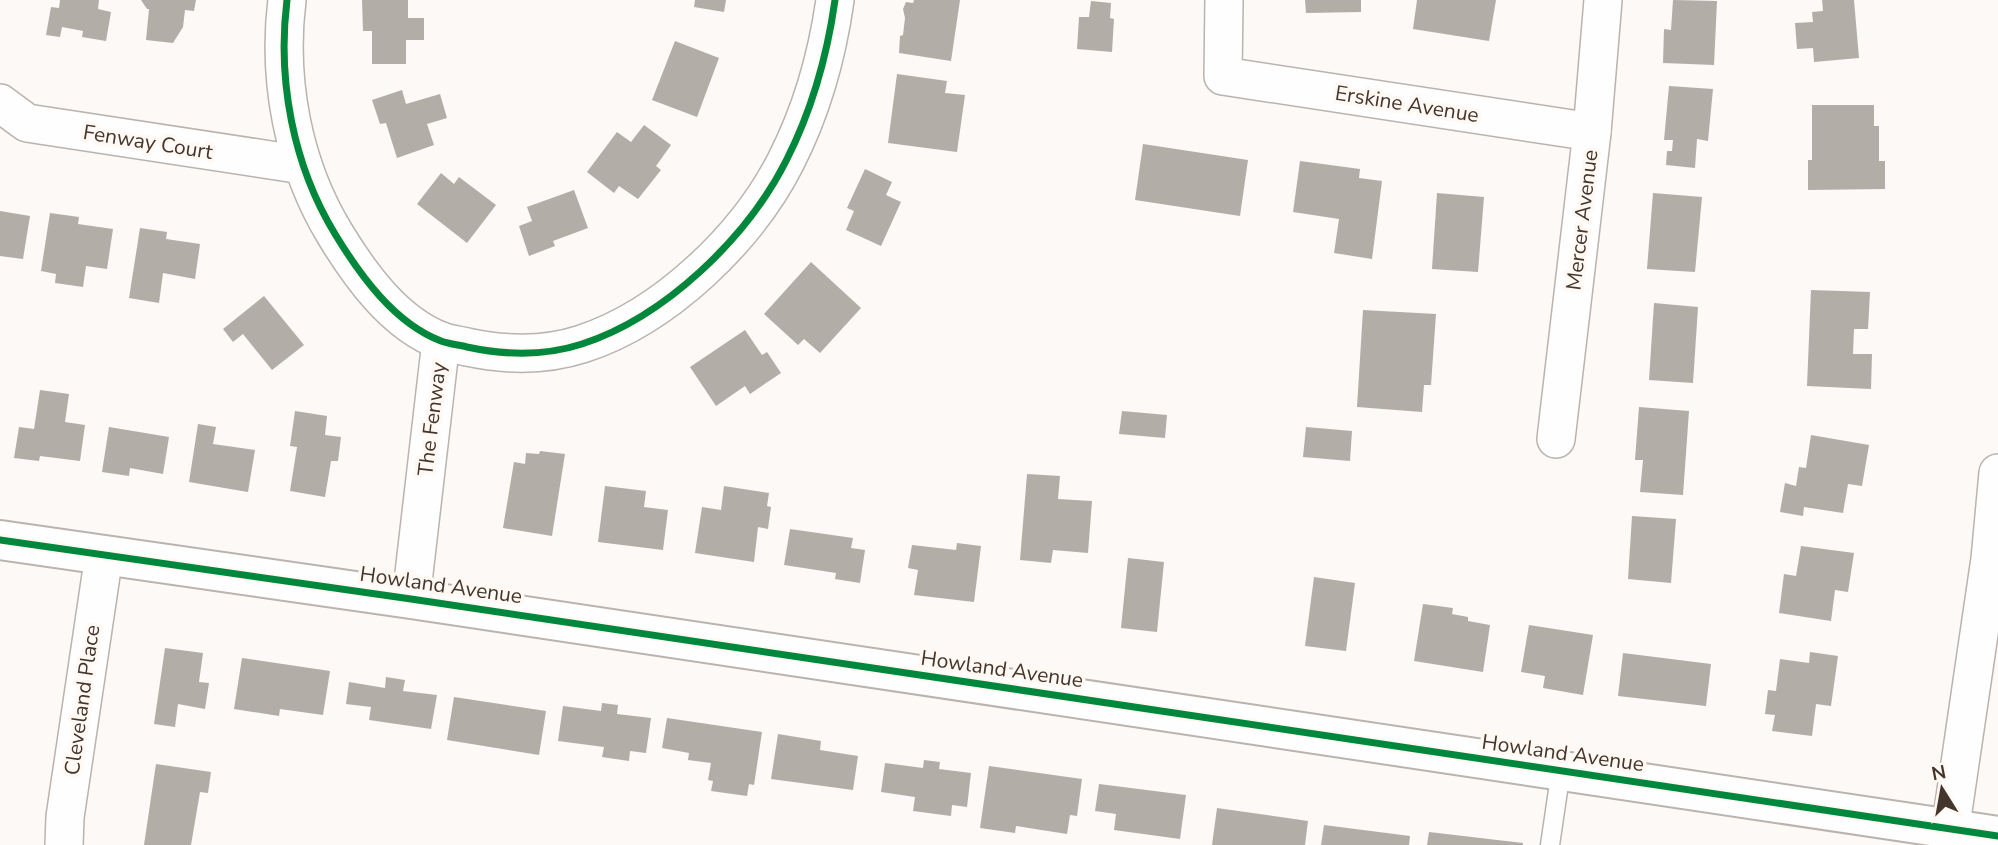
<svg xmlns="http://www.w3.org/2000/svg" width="1998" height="845" font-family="'Nunito Sans',sans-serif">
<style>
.building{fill:#b3ada7}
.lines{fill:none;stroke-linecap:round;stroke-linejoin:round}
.service-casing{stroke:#bab3ae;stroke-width:21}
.minor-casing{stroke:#bab3ae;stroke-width:40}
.tertiary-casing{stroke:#bab3ae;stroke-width:42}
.service{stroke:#fffefe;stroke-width:18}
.minor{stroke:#fffefe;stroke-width:37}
.tertiary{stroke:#fffefe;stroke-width:38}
.cycleway-casing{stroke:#fff8f3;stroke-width:11}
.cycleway{stroke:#00873e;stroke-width:7}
.labels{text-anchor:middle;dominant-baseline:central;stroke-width:7;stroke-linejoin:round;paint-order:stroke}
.street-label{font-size:21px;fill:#43362d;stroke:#fff8f3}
</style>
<rect width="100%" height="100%" fill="#fcf9f6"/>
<g class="building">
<polygon points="60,0 99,0 98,9 111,12 106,41 82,37 83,31 62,27 60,37 46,35 51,7 59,8"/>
<polygon points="141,0 196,0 194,11 185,10 183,27 173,43 146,40 149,9 147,9"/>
<polygon points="362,0 408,0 408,18 424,18 424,40 406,40 406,64 372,64 372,31 363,31"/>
<polygon points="695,0 726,0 724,12 694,7"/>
<polygon points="914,0 960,0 951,61 899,53 900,36 903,35 905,18 903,9 906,2 913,3"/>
<polygon points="1305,0 1361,0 1361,12 1306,13"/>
<polygon points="1417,0 1496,0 1489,41 1413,29"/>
<polygon points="1673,0 1717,1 1714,65 1663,63 1664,29 1671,30"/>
<polygon points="1822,0 1854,0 1859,58 1814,62 1813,48 1797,49 1795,23 1813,22 1812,12 1823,11"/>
<polygon points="1091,1 1111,3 1110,18 1114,19 1112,52 1077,49 1079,17 1089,17"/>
<polygon points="675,41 719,58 697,117 652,100"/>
<polygon points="897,74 947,81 945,93 965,95 957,152 888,143"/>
<polygon points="1669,86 1713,89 1708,141 1697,139 1695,168 1666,165 1667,151 1672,151 1673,140 1664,140"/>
<polygon points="402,90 406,104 440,94 447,118 427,124 434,145 397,158 386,123 380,124 372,100"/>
<polygon points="1812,105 1874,105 1874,126 1879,126 1879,161 1885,161 1885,189 1808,190 1808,160 1812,160"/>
<polygon points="644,125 671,145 656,166 661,170 638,199 619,186 614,193 587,172 617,132 631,142"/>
<polygon points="1143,144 1248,160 1240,216 1135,200"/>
<polygon points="1300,161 1360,169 1359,178 1382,181 1372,259 1334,253 1339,219 1293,212"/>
<polygon points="865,169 892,182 886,195 901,202 881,246 846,230 854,211 847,208"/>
<polygon points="441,173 454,184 459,177 496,205 467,243 417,204"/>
<polygon points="574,190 588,228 553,241 555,246 529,256 519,226 532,221 527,207"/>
<polygon points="1437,193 1484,197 1478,272 1432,269"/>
<polygon points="1653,193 1702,197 1695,272 1647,269"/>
<polygon points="0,211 30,216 23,259 0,256"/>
<polygon points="50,213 79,217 78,224 113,229 107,269 86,266 83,287 55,283 56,274 41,271"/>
<polygon points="140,228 167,232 166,239 200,244 195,279 163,273 159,303 129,298"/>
<polygon points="811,262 861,308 820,353 804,339 798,345 764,314"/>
<polygon points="1811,290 1870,292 1868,329 1854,329 1853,354 1872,354 1871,389 1807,386"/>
<polygon points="264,296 304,345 272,370 243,334 233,342 223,329"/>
<polygon points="1654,303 1698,307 1693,383 1649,380"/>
<polygon points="1363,310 1436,314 1431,385 1424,385 1422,412 1357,407"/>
<polygon points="745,330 762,355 767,352 781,373 750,394 745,386 716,406 690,367"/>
<polygon points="40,390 69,394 65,422 85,425 80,461 40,456 39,461 14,458 19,427 34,429"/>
<polygon points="1639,407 1689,411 1683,495 1640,492 1643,460 1635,460"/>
<polygon points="295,411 327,416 325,435 341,437 338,461 331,461 325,497 290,491 297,447 290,446"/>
<polygon points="1122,411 1167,415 1165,438 1119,434"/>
<polygon points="198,424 216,427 213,444 255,450 248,492 189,482"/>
<polygon points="109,427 169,437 163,474 130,468 129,476 102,472"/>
<polygon points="1306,427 1352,431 1350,461 1303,457"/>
<polygon points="1811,435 1869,445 1862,486 1848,484 1843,513 1804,507 1803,516 1780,512 1785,483 1796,486 1799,467 1806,468"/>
<polygon points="540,451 565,454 552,536 503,528 514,462 525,464 526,453 539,454"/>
<polygon points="1027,474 1060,476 1058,499 1092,501 1088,553 1053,550 1051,563 1020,560"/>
<polygon points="605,486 646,491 644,507 668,510 663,550 598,542"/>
<polygon points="724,486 769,493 767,506 771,507 768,529 758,527 754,562 695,553 702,507 721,510"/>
<polygon points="1632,516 1676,519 1671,583 1628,579"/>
<polygon points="790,529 853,538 851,548 865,550 860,583 835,579 836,573 784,565"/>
<polygon points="957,543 981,546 974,602 914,595 918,570 908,568 912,545 956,550"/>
<polygon points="1801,546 1854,553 1848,592 1835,590 1831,621 1779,613 1784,574 1796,576"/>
<polygon points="1128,558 1164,562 1157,632 1121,628"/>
<polygon points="1314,577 1355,583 1346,651 1305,646"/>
<polygon points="1423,604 1453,608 1452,614 1468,617 1468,621 1490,625 1483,672 1414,661"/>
<polygon points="1529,625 1593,635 1583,695 1543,688 1545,676 1521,672"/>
<polygon points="165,648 203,653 199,682 209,683 205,709 178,704 175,727 154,724"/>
<polygon points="1810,652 1838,656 1831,706 1816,704 1812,736 1772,731 1775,715 1765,714 1768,690 1776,691 1780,659 1809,663"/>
<polygon points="1623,653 1711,664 1706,706 1618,696"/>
<polygon points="242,658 330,671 323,715 280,709 279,716 234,709"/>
<polygon points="386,677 405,680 403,691 437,695 431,729 369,720 371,707 346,704 349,682 385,688"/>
<polygon points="454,697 546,711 539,755 447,740"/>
<polygon points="602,703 618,705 617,714 651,718 646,753 630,751 629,761 602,757 604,747 558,741 563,706 601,711"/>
<polygon points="667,718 762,732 754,785 749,784 747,796 711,791 713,781 708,780 711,763 688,760 689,753 662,748"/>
<polygon points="778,734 821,741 820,750 858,756 853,790 771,779"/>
<polygon points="924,760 940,762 939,769 971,773 967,807 952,805 951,816 913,811 915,797 881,792 885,763 923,768"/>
<polygon points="156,764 211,772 208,793 200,792 191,845 144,845"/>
<polygon points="989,766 1082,779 1077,816 1070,815 1067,834 1016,826 1015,833 980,828"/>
<polygon points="1099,784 1186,795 1180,839 1114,830 1116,814 1095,811"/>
<polygon points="1217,808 1308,821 1305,845 1212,845"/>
<polygon points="1324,825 1410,836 1409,845 1321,845"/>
<polygon points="1429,832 1523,843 1523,845 1427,845"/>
</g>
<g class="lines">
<g class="service-casing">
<polyline id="service" points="1550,845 1561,770"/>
</g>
<g class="minor-casing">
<g id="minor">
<path d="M287,0C277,80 293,165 335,234C360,275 394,323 441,341C449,344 459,345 467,347C504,355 545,356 582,344C665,317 747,238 786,161C812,110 827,57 835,0"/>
<polyline points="1224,0 1223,76 1592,132"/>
<polyline points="0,103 27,123 303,165"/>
<polyline points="1556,439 1592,132 1603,0"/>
<polyline points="411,599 441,341"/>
<polyline points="64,845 65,817 104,555"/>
<polyline points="1948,845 1990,559 1998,473"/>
</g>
</g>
<g class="tertiary-casing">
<polyline id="tertiary" points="0,540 411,599 1998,836"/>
</g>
<use href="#service" class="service"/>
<use href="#minor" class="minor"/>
<use href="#tertiary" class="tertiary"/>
<g class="cycleway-casing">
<g id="cycleway">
<path d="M287,0C277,80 293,165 335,234C360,275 394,323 441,341C449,344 459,345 467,347C504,355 545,356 582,344C665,317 747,238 786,161C812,110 827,57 835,0"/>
<polyline points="0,540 411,599 1998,836"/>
</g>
</g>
<use href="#cycleway" class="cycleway"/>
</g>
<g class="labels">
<g class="street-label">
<text transform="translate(1407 104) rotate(9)">Erskine Avenue</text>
<text transform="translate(148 142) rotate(9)">Fenway Court</text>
<text transform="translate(1582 220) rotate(-83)">Mercer Avenue</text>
<text transform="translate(432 419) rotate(-83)">The Fenway</text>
<text transform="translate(441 585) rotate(8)">Howland Avenue</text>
<text transform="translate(1002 669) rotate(8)">Howland Avenue</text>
<text transform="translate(82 700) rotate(-82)">Cleveland Place</text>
<text transform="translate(1563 753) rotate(8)">Howland Avenue</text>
</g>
</g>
<g transform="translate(1942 789) rotate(349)" stroke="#fff8f3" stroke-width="5" paint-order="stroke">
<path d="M0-5L12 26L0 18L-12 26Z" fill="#43362d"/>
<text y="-10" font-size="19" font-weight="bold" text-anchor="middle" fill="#43362d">N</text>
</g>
</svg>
